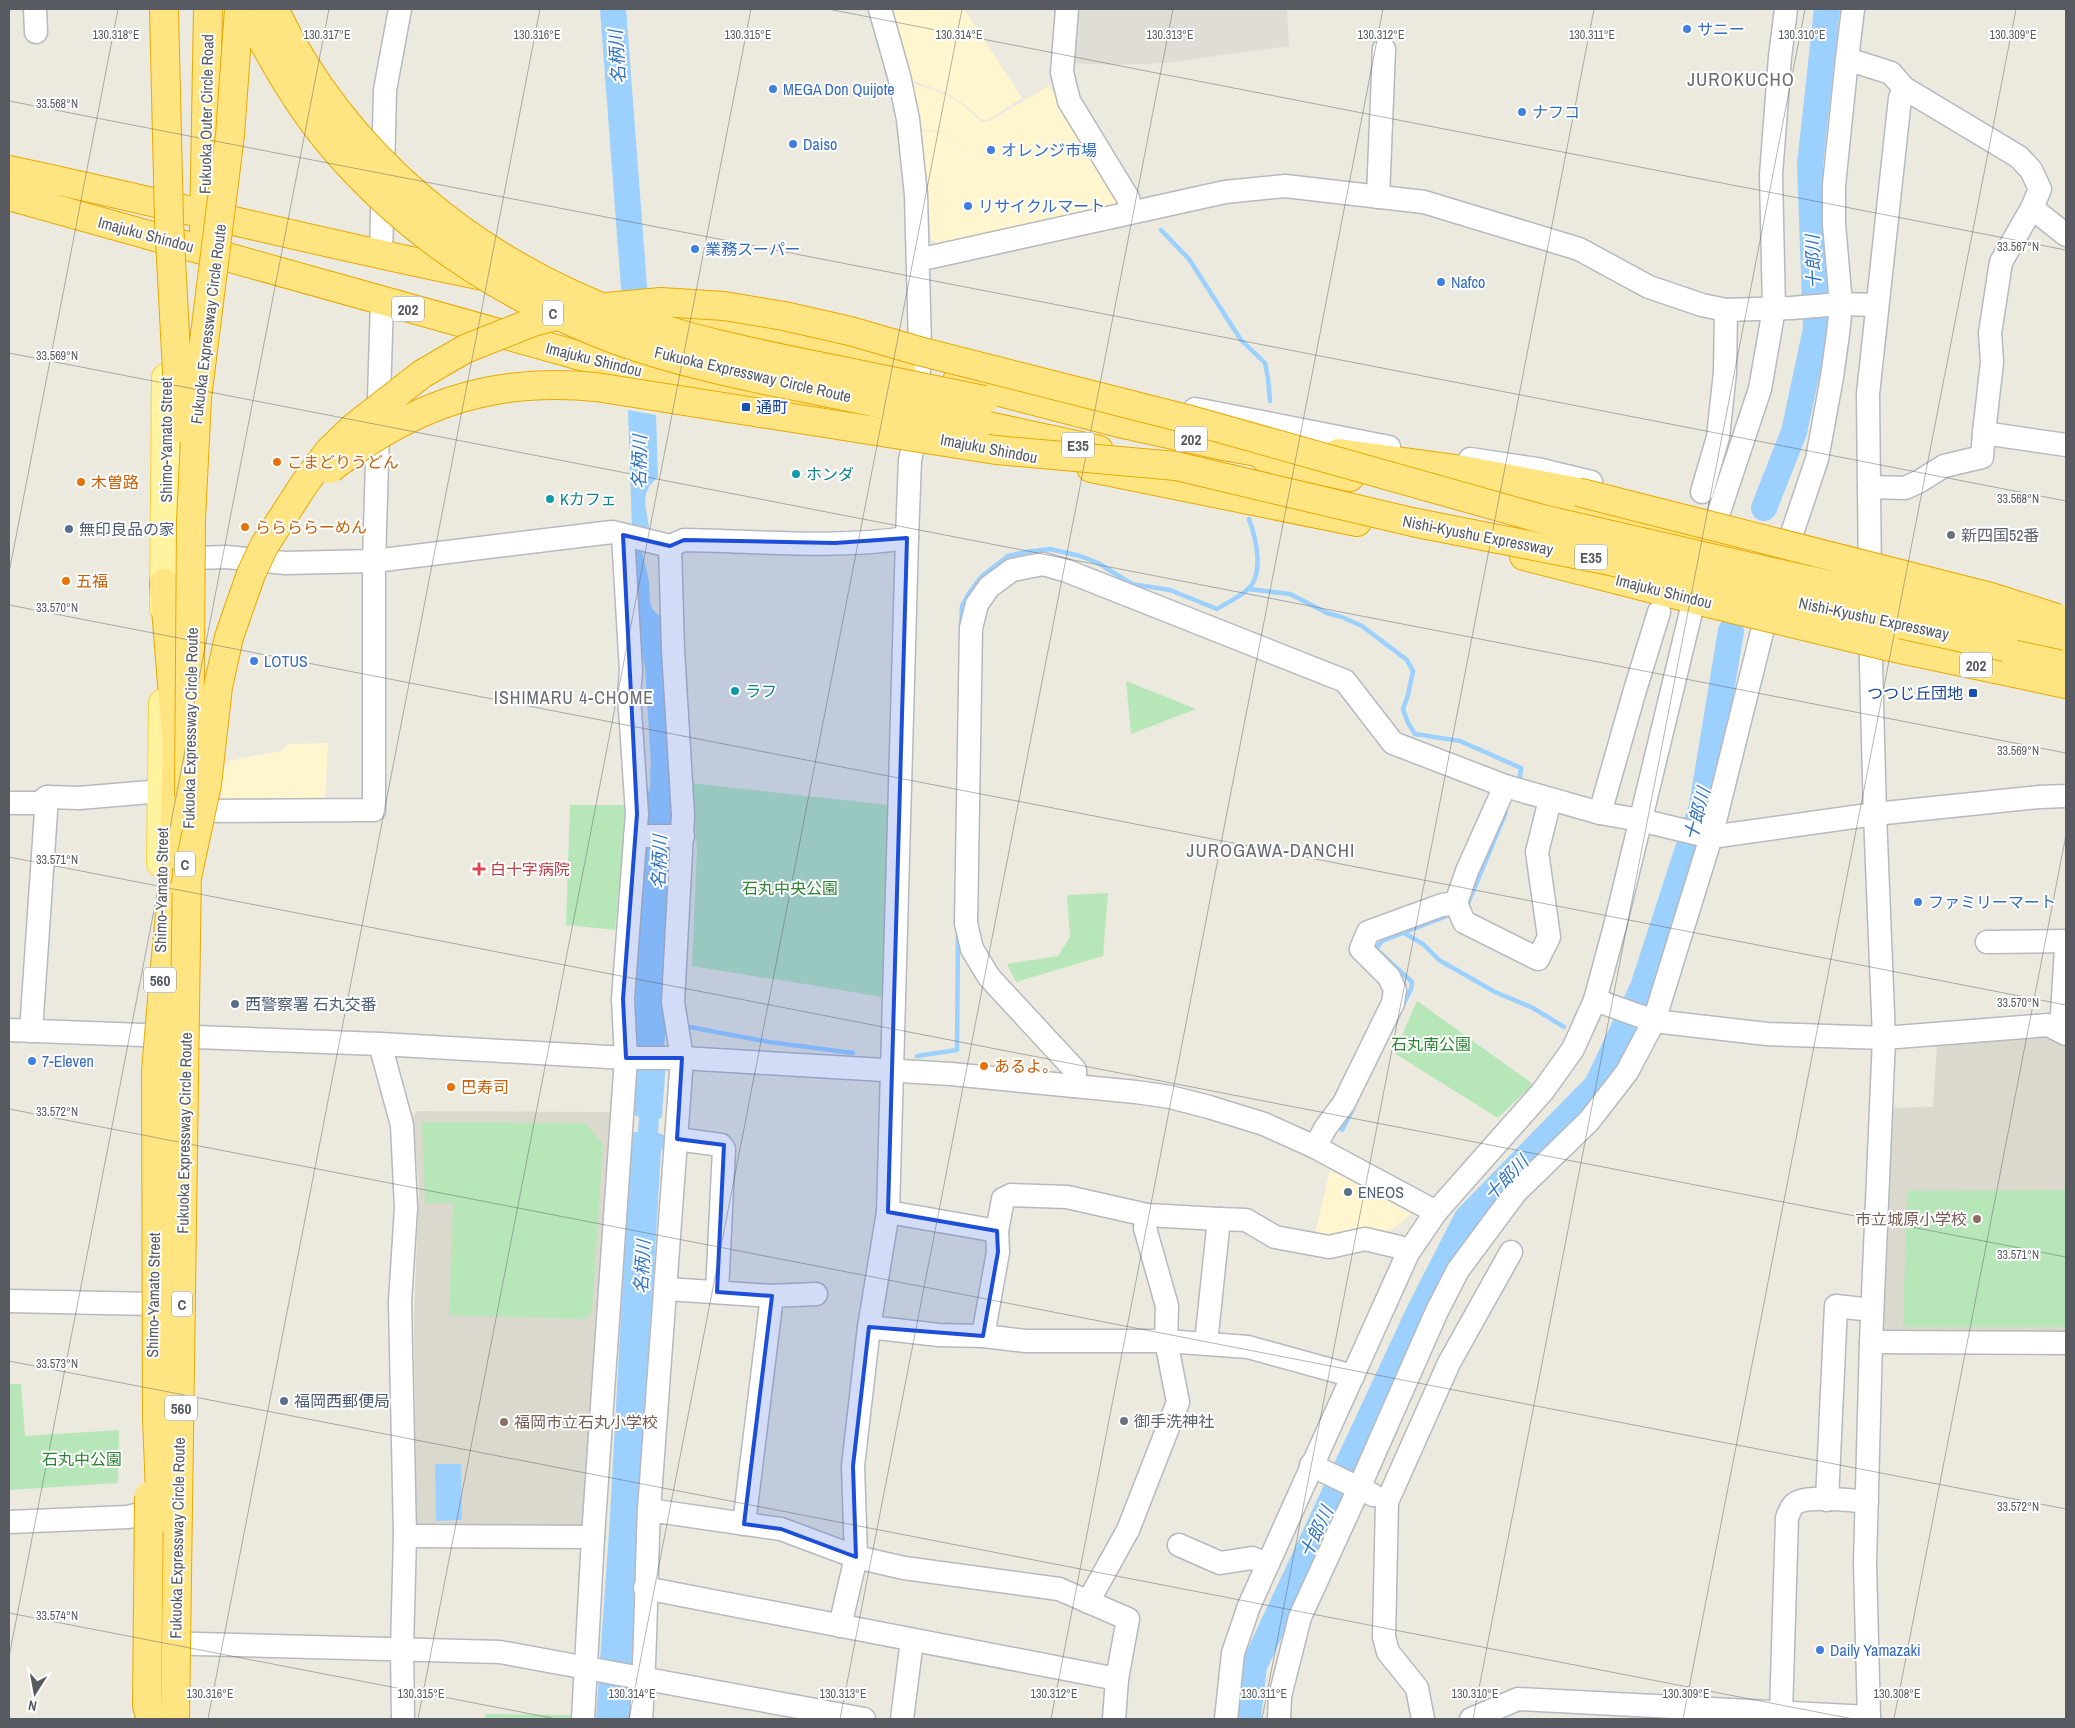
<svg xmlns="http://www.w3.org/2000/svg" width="2075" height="1728" font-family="'Archivo Narrow','Noto Sans JP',sans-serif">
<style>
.commercial{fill:#fff6d0}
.industrial{fill:#dfddd6}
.education{fill:#dbd9cd}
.green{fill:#b7e7b9}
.water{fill:#9bd0ff}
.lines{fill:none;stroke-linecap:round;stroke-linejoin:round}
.stream{stroke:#9bd0ff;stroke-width:4.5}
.river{stroke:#9bd0ff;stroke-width:26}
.minor-casing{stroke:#b6b9bf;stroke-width:25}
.major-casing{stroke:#fcd047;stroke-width:30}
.highway-casing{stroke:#eaa900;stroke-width:30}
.minor{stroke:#fff;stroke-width:22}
.major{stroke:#fff3a0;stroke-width:28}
.highway{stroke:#ffe482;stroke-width:28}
.highway-bridge-casing{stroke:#eaa900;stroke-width:30;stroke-linecap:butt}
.highway-bridge{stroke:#ffe482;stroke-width:28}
.marked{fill:#1d4ed8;fill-opacity:0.2;stroke:#1d4ed8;stroke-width:4;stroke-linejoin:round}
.ticks{fill:none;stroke:#575b61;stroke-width:1;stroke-opacity:0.45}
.shop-dot{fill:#3f7fe0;stroke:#fff;stroke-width:2}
.transit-dot{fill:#1a4fb4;stroke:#fff;stroke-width:2}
.food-dot{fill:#e8710a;stroke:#fff;stroke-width:2}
.culture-dot{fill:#0f9aa8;stroke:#fff;stroke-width:2}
.service-dot{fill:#5c6f8a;stroke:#fff;stroke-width:2}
.worship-dot{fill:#6b7280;stroke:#fff;stroke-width:2}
.health-dot{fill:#e0444e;stroke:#fff;stroke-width:2}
.education-dot{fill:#8d6e63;stroke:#fff;stroke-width:2}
.labels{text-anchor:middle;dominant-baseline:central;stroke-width:4;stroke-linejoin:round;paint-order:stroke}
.shield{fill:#fff;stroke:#898c90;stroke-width:1}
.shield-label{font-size:15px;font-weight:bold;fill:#575b61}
.shop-label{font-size:16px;fill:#366cbe;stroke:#fff;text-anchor:start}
.street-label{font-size:16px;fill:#575b61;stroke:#fff}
.transit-label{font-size:16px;fill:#164399;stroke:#fff;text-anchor:start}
.food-label{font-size:16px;fill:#c56008;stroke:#fff;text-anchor:start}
.culture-label{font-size:16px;fill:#0d838f;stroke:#fff;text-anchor:start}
.service-label{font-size:16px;fill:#4e5e75;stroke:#fff;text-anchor:start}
.worship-label{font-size:16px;fill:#5b616d;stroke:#fff;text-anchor:start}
.health-label{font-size:16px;fill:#be3a42;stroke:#fff;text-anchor:start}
.park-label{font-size:16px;fill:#2d8333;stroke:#fff}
.education-label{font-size:16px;fill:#785e54;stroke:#fff;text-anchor:end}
.water-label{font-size:18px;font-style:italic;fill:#3374c2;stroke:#fff}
.neighbourhood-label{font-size:18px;letter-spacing:1px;fill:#686d73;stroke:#fff}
.quarter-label{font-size:19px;letter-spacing:1px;fill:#686d73;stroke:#fff}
.ticks-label{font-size:12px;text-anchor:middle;fill:#575b61;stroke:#fff;stroke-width:4;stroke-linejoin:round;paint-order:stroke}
</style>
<rect width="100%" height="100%" fill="#eceade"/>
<g class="commercial">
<polygon points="891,9 964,9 1022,98 988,120 981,119 964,104 947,93 910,80"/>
<polygon points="912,83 947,95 963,105 980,121 988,122 1049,86 1122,199 1121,209 1028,229 1001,191 1027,229 941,246 931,239 922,131 942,133 988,176 942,132 922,129"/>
<polygon points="328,743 325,803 222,803 220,775 228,761 281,751 288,744"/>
<polygon points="1330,1170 1411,1214 1392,1229 1375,1234 1314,1239"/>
</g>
<polygon class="industrial" points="1075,9 1287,9 1289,46 1165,63 1116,65 1071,63"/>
<g class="education">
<polygon points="2037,1035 2057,1038 2066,1044 2066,1336 1890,1335 1884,1330 1891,1108 1933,1107 1937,1043"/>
<polygon points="417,1111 614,1112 587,1531 416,1527 414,1316 419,1189 413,1117"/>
</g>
<g class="green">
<polygon points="1126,681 1196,709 1131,734"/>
<polygon points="690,783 889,805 883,997 692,966 697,847"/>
<polygon points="570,805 628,805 615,930 566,925"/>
<polygon points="1108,893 1103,956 1016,982 1007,964 1058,956 1070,937 1067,895"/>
<polygon points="1417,1001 1533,1084 1498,1118 1394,1053"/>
<polygon points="422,1122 585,1123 603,1144 592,1312 585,1319 449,1315 453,1203 425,1203"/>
<polygon points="2066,1190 2066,1327 1903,1327 1907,1191"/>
<polygon points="9,1384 21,1384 25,1436 119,1430 118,1483 9,1490"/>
<polygon points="485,1714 578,1715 577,1719 485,1719"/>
</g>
<g class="water">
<path d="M628,410L656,415L658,477C636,496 649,509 649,533C649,540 643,545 642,552C644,562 648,573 649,583C651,601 646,610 666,619L674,788L670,1032H666C662,1046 666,1059 665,1073C665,1088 662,1103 662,1118H659L658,1133L664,1135V1146L661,1151L637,1552L635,1622L629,1719H596L610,1517L631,1132H638L639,1117L633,1115L637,948L644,884L646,796C654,785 648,776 651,765L645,668L635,618Z"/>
<polygon points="435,1464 461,1464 462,1520 436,1521"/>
</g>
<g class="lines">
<g class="stream">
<polyline points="1161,230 1189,259 1241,340 1265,363 1268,378 1270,401"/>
<polyline points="1248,589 1290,594 1327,613 1342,617 1362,626 1407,660 1413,671 1408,695 1403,709 1408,723 1415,734 1460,741 1521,768 1520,777"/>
<path d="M961,626L962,606L969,593L982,576L1008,556L1026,552L1050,549L1080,556L1098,563L1132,584L1170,590L1217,609C1226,603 1238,598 1247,590C1265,575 1256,538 1249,519"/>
<polyline points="1467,906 1506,812"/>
<polyline points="1404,933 1423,944 1439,960 1495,992 1533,1008 1564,1027"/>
<polyline points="1403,1005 1411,989 1412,982 1376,949 1382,941 1452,914"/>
<polyline points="684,1026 769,1042 853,1053"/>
<polyline points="917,1056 957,1050 958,934"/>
<polyline points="1342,1130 1353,1109"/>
</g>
<g class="river">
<polyline points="613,9 637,327"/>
<polyline points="1764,508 1794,432 1816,329 1810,165 1827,9"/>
<polyline points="1248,1719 1254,1666 1419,1312 1467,1218 1597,1085 1643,987 1702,806 1731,631"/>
</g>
<g class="minor-casing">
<g id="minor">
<polyline points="35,9 36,32"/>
<polyline points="1067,9 1062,72 1069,101 1128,198 1131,212"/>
<polyline points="1853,9 1847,59 1891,73 1904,88 2019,157 2031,170 2040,189 2032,208 2066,235"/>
<polyline points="1378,197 1384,49"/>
<polyline points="2032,208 2001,262 1990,333 1992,362 1984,433 2066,445"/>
<polyline points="381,256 385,90 400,9"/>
<polyline points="918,260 1225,192 1285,186 1424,202 1579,249 1649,287 1702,305 1726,310 1791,308 1841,304 1877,305"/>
<polyline points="1195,409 1389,447"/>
<polyline points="1470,459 1537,469 1591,482"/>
<polyline points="1869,487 1905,488 1920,481 1944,466 1982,457 1984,433"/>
<polyline points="1702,492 1718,437 1725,372 1726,310"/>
<polyline points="1709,542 1760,389 1774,309 1771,175 1780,57 1786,9"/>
<path d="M193,558L227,557L285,563L374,561L612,532L670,546L684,540C758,541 834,549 907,538"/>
<polyline points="1783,560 1817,459 1832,377 1838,334 1841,304 1834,224 1834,185 1847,59"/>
<polyline points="1870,582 1868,394 1900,98 1904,88"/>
<polyline points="9,803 39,803 47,797 79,798 162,791"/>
<polyline points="189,811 374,810 374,561 382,301"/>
<polyline points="1600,813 1635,690 1659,612"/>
<polyline points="635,836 683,836"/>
<polyline points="1456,903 1464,922 1538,959 1549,937 1537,852 1550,800"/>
<polyline points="1987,942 2066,941"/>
<polyline points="1595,1000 1654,1021 1767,1034 1884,1038 2048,1025 2066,1034"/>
<polyline points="9,1030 380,1044 626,1058 682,1058 951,1074 1136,1092 1170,1097 1209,1107 1264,1124 1315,1147 1436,1212"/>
<polyline points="31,1031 47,797"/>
<polyline points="2061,1031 2066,948"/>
<polyline points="380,1044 402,1125 406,1208 400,1302 405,1536 402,1649 403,1719"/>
<polyline points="1075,1086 1075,1070 989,977 972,949 966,923 971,628 977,604 989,587 1012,570 1043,564 1067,571 1345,681 1393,743 1505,786 1600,813 1640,820 1711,837 1875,814 2039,797 2066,796"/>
<polyline points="677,1139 721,1145 724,1149 717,1292"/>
<polyline points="1315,1147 1326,1127 1344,1103 1393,1003 1395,990 1389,977 1361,949 1368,932 1442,905 1456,903 1467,871 1505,786"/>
<polyline points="888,1212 997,1231"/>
<polyline points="667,1289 772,1296 816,1294"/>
<polyline points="9,1301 152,1304"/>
<polyline points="869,1327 939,1335 983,1336 1026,1341 1166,1341 1248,1347 1353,1376"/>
<polyline points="983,1336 998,1252 997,1231 1003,1199 1011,1195 1067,1197 1147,1215 1219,1219"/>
<polyline points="1871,1342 2066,1343"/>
<polyline points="1206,1343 1219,1219 1246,1220 1275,1237 1329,1247 1365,1239 1399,1247 1408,1253"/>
<polyline points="1311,1465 1373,1495"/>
<polyline points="1827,1500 1836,1306 1872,1310"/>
<polyline points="649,1510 682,1058 673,1002 683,815 673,650 670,546"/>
<polyline points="9,1522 128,1517 148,1512"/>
<polyline points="744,1524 772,1296"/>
<polyline points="405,1536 593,1537"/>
<polyline points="1179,1545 1220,1563 1252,1558 1267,1564"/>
<polyline points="645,1588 1117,1679"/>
<polyline points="1088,1602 1128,1530 1178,1402 1166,1341 1167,1306 1145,1228 1147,1215"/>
<polyline points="840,1626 856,1557 853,1466 869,1327 888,1212 907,538 910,460 916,433 920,347 916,195 908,119 899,76 880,9"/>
<polyline points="159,1643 500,1652 864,1719"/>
<path d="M1781,1713L1787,1518C1789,1512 1792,1504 1798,1502C1810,1496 1853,1500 1867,1502"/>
<polyline points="583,1719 593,1537 626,1058 623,999 637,814 629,695 631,671 623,535"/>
<path d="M641,1719C646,1650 646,1579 649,1510L781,1529L856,1557L904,1568L1059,1589L1128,1619L1117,1679L1114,1719"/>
<polyline points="902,1719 912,1640"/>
<polyline points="1226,1719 1233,1653 1249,1606 1408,1253 1436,1212 1543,1091 1573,1049 1595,1000 1615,926 1698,583"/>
<polyline points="1279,1719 1280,1696 1300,1617 1359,1488 1437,1311 1458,1270 1516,1192 1589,1121 1627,1072 1654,1021 1711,837 1761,636 1771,600"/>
<polyline points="1423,1719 1417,1688 1388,1652 1384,1637 1387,1502 1449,1363 1511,1252"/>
<polyline points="1471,1719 1518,1699 1869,1717"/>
<polyline points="1869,1719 1865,1563 1871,1342 1884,1038 1875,814 1870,627"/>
</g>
</g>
<g class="major-casing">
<g id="major">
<polyline points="164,608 166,378"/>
<polyline points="161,863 163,703"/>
</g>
</g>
<g class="highway-casing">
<g id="highway">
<path d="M9,170C169,204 327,245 488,277"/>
<polyline points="9,196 613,365 811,410"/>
<polyline points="204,231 208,9"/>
<polyline points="645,309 902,371"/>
<polyline points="957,381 1119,423 1224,446 1285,457"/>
<polyline points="979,424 1099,450"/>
<polyline points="1338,453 1463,470 1578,492"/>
<polyline points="1265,458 1350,477"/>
<polyline points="1091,468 1357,522"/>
<polyline points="1504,496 1724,545"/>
<polyline points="1524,556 1712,604"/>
<polyline points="1886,646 2066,684"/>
<polyline points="2005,647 2066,662"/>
<polyline points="163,988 174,870 177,747 164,583"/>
</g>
</g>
<use href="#minor" class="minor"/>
<use href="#major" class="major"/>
<use href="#highway" class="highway"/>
<g class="highway-bridge-casing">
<g id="highway-bridge">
<polyline points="164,9 169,221 180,428"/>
<path d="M246,9C271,57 297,105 333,147C409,236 508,299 616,340C677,362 742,376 805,388C863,400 921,412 979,424"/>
<path d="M274,9C346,157 474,261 627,317C687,339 750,352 813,365C870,377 927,388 984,400"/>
<path d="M330,469C342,459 355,451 368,442C440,395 511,379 596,387L996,450L1176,466L1412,522L1605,560L2005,647"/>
<polyline points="1578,492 1991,597 2057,618"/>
<polyline points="1712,604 1886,646"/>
<polyline points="189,797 191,520 197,398 230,135 239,9"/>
<polyline points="185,887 207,784 218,687 229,637 251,574 264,546 305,483 329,451 354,427 422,374 465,349 533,322 585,309 661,302 724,306 784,316 850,331 919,351 1187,419 1542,519 1807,580 2066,636"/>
<polyline points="149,1496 147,1706 151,1719"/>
<polyline points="161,1518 157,1418 156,1071 163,988"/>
<polyline points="175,1719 187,868"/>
</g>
</g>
<use href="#highway-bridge" class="highway-bridge"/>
</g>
<path class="marked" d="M623,535L670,546L684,540L835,543L907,538L888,1212L997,1231L998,1252L983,1336L869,1327L853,1466L856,1557L781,1529L744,1524L772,1296L717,1292L724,1145L677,1139L682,1058H626L623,999L637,814Z"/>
<path class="ticks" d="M828,9L2066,250M9,101L2066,501M9,353L2066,753M9,573L118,9M9,605L2066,1005M9,857L2066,1257M9,1109L2066,1509M9,1361L1853,1719M9,1613L557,1719M9,1657L329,9M208,1719L540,9M418,1719L751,9M629,1719L962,9M840,1719L1173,9M1051,1719L1383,9M1262,1719L1594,9M1473,1719L1805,9M1683,1719L2016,9M1894,1719L2066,835"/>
<g class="shop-dot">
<circle cx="1687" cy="29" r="5"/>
<circle cx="773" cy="89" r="5"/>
<circle cx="1522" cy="112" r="5"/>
<circle cx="793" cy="144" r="5"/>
<circle cx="991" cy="150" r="5"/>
<circle cx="968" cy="206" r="5"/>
<circle cx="695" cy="249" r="5"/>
<circle cx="1441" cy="282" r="5"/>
<circle cx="254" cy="661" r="5"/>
<circle cx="1918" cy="902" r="5"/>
<circle cx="32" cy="1061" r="5"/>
<circle cx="1820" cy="1650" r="5"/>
</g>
<g class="transit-dot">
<rect x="741" y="402" width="10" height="10" rx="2.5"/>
<rect x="1968" y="688" width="10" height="10" rx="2.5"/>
</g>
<g class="food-dot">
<circle cx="277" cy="462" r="5"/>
<circle cx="81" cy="482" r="5"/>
<circle cx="245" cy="527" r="5"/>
<circle cx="66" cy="581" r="5"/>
<circle cx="984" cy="1066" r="5"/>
<circle cx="451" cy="1087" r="5"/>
</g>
<g class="culture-dot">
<circle cx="796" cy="474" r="5"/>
<circle cx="550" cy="499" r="5"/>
<circle cx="735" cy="691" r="5"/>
</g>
<g class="service-dot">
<circle cx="69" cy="529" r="5"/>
<circle cx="235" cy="1004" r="5"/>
<circle cx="1348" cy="1192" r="5"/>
<circle cx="284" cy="1401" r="5"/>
</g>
<g class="worship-dot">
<circle cx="1951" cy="535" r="5"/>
<circle cx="1124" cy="1421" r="5"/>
</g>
<path class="health-dot" d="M476.5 861.5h5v5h5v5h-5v5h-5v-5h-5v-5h5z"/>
<g class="education-dot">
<circle cx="1977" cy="1219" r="5"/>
<circle cx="504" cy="1422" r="5"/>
</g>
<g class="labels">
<g class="shield">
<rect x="392" y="296.5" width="32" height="25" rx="4"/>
<rect x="543" y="300.5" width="20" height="25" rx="4"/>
<rect x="1175" y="426.5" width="32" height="25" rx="4"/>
<rect x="1062" y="432.5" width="32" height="25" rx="4"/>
<rect x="1575" y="544.5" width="32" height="25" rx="4"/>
<rect x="1960" y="652.5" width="32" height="25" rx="4"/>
<rect x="175" y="851.5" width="20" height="25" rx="4"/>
<rect x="144" y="967.5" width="32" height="25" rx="4"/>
<rect x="172" y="1291.5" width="20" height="25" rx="4"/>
<rect x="165" y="1395.5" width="32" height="25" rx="4"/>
</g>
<g class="shield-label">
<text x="408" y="309">202</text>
<text x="553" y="313">C</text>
<text x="1191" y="439">202</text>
<text x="1078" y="445">E35</text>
<text x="1591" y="557">E35</text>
<text x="1976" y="665">202</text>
<text x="185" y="864">C</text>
<text x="160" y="980">560</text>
<text x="182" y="1304">C</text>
<text x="181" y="1408">560</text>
</g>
<g class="shop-label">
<text x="1697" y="29">サニー</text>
<text x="783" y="89">MEGA Don Quijote</text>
<text x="1532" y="112">ナフコ</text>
<text x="803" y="144">Daiso</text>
<text x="1001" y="150">オレンジ市場</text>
<text x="978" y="206">リサイクルマート</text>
<text x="705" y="249">業務スーパー</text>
<text x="1451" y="282">Nafco</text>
<text x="264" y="661">LOTUS</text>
<text x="1928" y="902">ファミリーマート</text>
<text x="42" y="1061">7-Eleven</text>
<text x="1830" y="1650">Daily Yamazaki</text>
</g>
<g class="street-label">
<text transform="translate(206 114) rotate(-89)">Fukuoka Outer Circle Road</text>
<text transform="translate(146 234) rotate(15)">Imajuku Shindou</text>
<text transform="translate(208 324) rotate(-83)">Fukuoka Expressway Circle Route</text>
<text transform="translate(594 359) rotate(14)">Imajuku Shindou</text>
<text transform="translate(753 374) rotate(13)">Fukuoka Expressway Circle Route</text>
<text transform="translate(166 440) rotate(-90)">Shimo-Yamato Street</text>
<text transform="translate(989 448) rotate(11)">Imajuku Shindou</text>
<text transform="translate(1478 535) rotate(11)">Nishi-Kyushu Expressway</text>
<text transform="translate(1664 591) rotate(14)">Imajuku Shindou</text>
<text transform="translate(1874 618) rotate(12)">Nishi-Kyushu Expressway</text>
<text transform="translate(190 728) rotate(-89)">Fukuoka Expressway Circle Route</text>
<text transform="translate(161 890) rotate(-89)">Shimo-Yamato Street</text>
<text transform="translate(184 1133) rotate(-89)">Fukuoka Expressway Circle Route</text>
<text transform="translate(153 1295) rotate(-89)">Shimo-Yamato Street</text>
<text transform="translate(177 1538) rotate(-89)">Fukuoka Expressway Circle Route</text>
</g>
<g class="transit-label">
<text x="756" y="407">通町</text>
<text x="1963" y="693" text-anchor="end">つつじ丘団地</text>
</g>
<g class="food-label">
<text x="287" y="462">こまどりうどん</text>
<text x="91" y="482">木曽路</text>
<text x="255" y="527">ららららーめん</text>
<text x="76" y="581">五福</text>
<text x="994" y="1066">あるよ。</text>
<text x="461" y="1087">巴寿司</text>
</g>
<g class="culture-label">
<text x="806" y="474">ホンダ</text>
<text x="560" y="499">Kカフェ</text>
<text x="745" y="691">ラフ</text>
</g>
<g class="service-label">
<text x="79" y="529">無印良品の家</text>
<text x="245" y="1004">西警察署 石丸交番</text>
<text x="1358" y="1192">ENEOS</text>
<text x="294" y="1401">福岡西郵便局</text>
</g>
<g class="worship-label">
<text x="1961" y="535">新四国52番</text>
<text x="1134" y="1421">御手洗神社</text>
</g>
<g class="health-label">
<text x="490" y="869">白十字病院</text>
</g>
<g class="park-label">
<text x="790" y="888">石丸中央公園</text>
<text x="1431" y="1044">石丸南公園</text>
<text x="82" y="1459">石丸中公園</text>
</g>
<g class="education-label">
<text x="1967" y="1219">市立城原小学校</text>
<text x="514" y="1422" text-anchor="start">福岡市立石丸小学校</text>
</g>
<g class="water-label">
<text transform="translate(617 57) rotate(-94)">名柄川</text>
<text transform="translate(1813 262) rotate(-92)">十郎川</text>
<text transform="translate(639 462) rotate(-89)">名柄川</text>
<text transform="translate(1697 814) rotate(-75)">十郎川</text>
<text transform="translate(659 862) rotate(-88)">名柄川</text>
<text transform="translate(1506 1178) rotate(-46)">十郎川</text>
<text transform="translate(642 1267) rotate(-87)">名柄川</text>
<text transform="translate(1316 1532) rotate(-65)">十郎川</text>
</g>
<g class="neighbourhood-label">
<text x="574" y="697">ISHIMARU 4-CHOME</text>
</g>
<g class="quarter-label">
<text x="1741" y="79">JUROKUCHO</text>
<text x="1271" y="850">JUROGAWA-DANCHI</text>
</g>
</g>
<g class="ticks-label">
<text x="116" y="39">130.318°E</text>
<text x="327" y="39">130.317°E</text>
<text x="537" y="39">130.316°E</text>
<text x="748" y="39">130.315°E</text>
<text x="959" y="39">130.314°E</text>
<text x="1170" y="39">130.313°E</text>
<text x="1381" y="39">130.312°E</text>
<text x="1592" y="39">130.311°E</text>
<text x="1802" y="39">130.310°E</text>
<text x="2013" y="39">130.309°E</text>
<text x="57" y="108">33.568°N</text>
<text x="2018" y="251">33.567°N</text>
<text x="57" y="360">33.569°N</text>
<text x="2018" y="503">33.568°N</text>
<text x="57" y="612">33.570°N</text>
<text x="2018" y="755">33.569°N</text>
<text x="57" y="864">33.571°N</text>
<text x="2018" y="1007">33.570°N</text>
<text x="57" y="1116">33.572°N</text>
<text x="2018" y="1259">33.571°N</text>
<text x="57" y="1368">33.573°N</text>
<text x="2018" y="1511">33.572°N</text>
<text x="57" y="1620">33.574°N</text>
<text x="210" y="1698">130.316°E</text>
<text x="421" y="1698">130.315°E</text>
<text x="632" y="1698">130.314°E</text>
<text x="843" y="1698">130.313°E</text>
<text x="1054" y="1698">130.312°E</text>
<text x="1264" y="1698">130.311°E</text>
<text x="1475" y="1698">130.310°E</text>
<text x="1686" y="1698">130.309°E</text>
<text x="1897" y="1698">130.308°E</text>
</g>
<rect width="2075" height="1728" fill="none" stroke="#575b61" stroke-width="20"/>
<g transform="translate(35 1693) rotate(191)" stroke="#ffffff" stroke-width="4" paint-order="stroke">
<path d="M0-4L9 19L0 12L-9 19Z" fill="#575b61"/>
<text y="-8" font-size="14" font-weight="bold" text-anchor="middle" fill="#575b61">N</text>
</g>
</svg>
